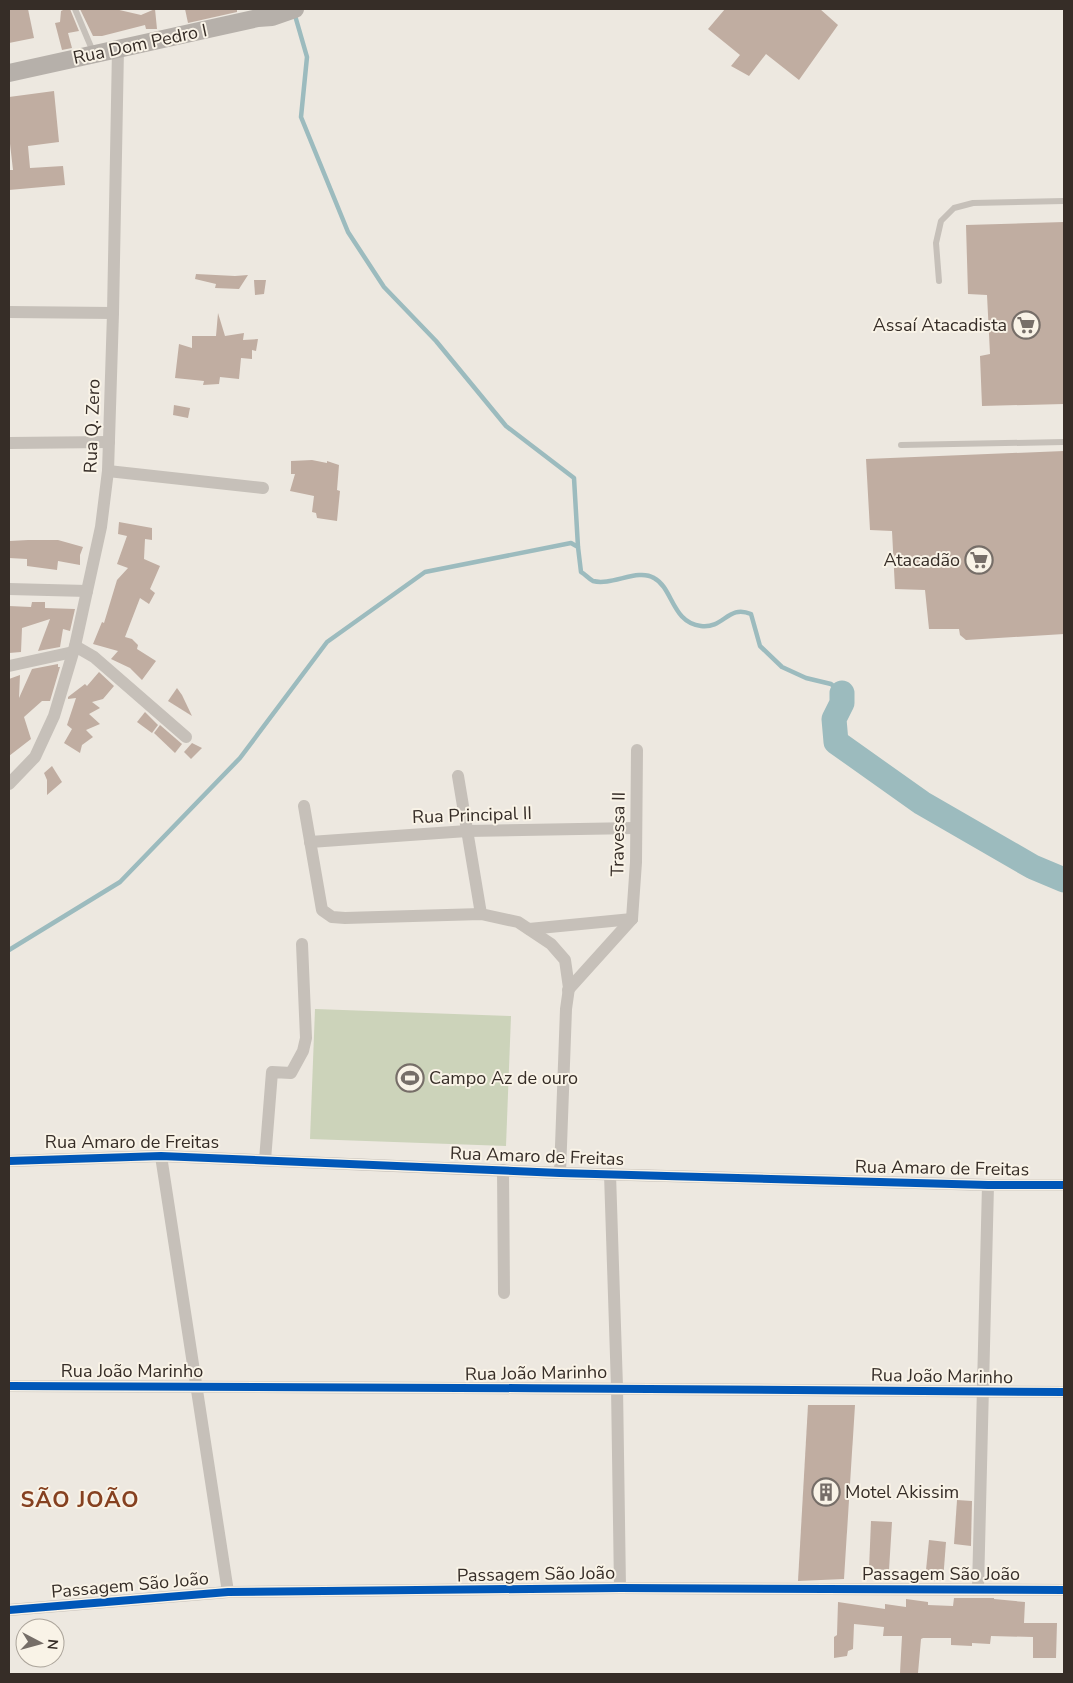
<svg xmlns="http://www.w3.org/2000/svg" width="1073" height="1683" font-family="'Nunito Sans',sans-serif">
<style>
.green{fill:#ccd3ba}
.lines{fill:none;stroke-linecap:round;stroke-linejoin:round}
.stream{stroke:#9cbbbe;stroke-width:4.5}
.river{stroke:#9cbbbe;stroke-width:25}
.building{fill:#c0ada1}
.lane{stroke:#c6c0b9;stroke-width:6}
.street{stroke:#c6c0b9;stroke-width:12}
.secondary{stroke:#b6b0aa;stroke-width:18}
.cycleway-casing{stroke:#f9f3e7;stroke-width:11}
.cycleway{stroke:#0057b8;stroke-width:8}
.labels{text-anchor:middle;dominant-baseline:central;stroke-width:4;stroke-linejoin:round;paint-order:stroke}
.street-label{font-size:18px;fill:#362d27;stroke:#f9f3e7}
.poi-label{font-size:18px;fill:#362d27;stroke:#f9f3e7;text-anchor:end}
.district-label{font-size:22px;font-weight:bold;letter-spacing:1px;fill:#864120;stroke:#f9f3e7}
</style>
<rect width="100%" height="100%" fill="#ede8e0"/>
<polygon class="green" points="315,1009 511,1016 506,1146 310,1139"/>
<g class="lines">
<g class="stream">
<polyline points="294,12 307,57 301,117 348,232 384,287 436,341 506,426 574,478 578,547"/>
<path d="M9,950L120,882L240,758L327,642L425,572L571,543L578,547L581,572C585,574 589,579 593,581C612,586 638,568 654,578C673,588 672,623 701,626C724,629 728,604 751,614L760,646L782,667L806,678L831,684L842,693"/>
</g>
<polyline class="river" points="842,693 842,703 834,719 836,742 922,803 1033,867 1064,880"/>
</g>
<g class="building">
<polygon points="9,9 28,9 34,38 9,43"/>
<polygon points="65,9 70,9 79,31 68,33 72,48 62,50 55,23 60,22 61,11"/>
<polygon points="80,9 115,9 141,15 155,9 157,29 146,29 145,25 102,36 93,36"/>
<polygon points="185,9 237,9 237,12 188,23"/>
<polygon points="725,9 820,9 838,25 799,80 766,54 749,76 731,66 740,55 708,29"/>
<polygon points="54,91 59,142 28,146 30,168 63,166 65,185 9,190 9,170 13,170 9,135 9,97"/>
<polygon points="1064,222 1064,404 982,406 980,356 990,354 987,295 968,294 966,225"/>
<polygon points="196,274 235,276 248,275 239,289 215,288 216,284 195,279"/>
<polygon points="254,280 266,280 264,294 255,295"/>
<polygon points="218,313 225,336 244,333 243,340 258,339 256,351 252,350 252,359 241,358 239,379 220,377 219,384 203,385 204,381 175,378 179,344 192,348 192,336 216,336"/>
<polygon points="174,405 190,408 188,418 173,415"/>
<polygon points="1064,451 1064,634 966,640 960,635 959,629 929,629 925,590 895,589 892,531 870,530 866,459"/>
<polygon points="312,460 327,463 327,461 339,465 337,490 340,491 337,521 317,518 316,513 312,512 314,496 290,491 295,474 291,474 291,461"/>
<polygon points="119,522 152,528 152,540 145,539 144,559 160,566 150,589 155,593 149,604 140,598 125,637 132,639 138,645 137,649 156,661 142,680 130,668 111,659 118,651 93,644 102,622 104,623 117,580 128,568 117,564 127,536 118,534"/>
<polygon points="28,540 58,540 83,547 80,555 80,565 58,561 57,570 27,566 27,559 9,558 9,541"/>
<polygon points="32,602 45,602 45,608 75,609 70,631 63,629 60,647 38,651 50,619 22,628 21,652 9,653 9,606 31,607"/>
<polygon points="58,664 58,667 60,667 50,701 42,701 24,717 31,739 9,756 9,679 20,675 19,698 32,669"/>
<polygon points="99,672 114,686 103,699 92,702 100,708 89,714 100,724 86,730 93,737 82,745 80,753 64,743 72,729 67,725 76,698 68,699 68,697 85,684 87,686"/>
<polygon points="177,688 182,695 192,716 168,701"/>
<polygon points="145,712 158,725 152,733 137,722"/>
<polygon points="160,725 182,744 175,753 154,733"/>
<polygon points="192,743 202,748 191,759 184,752"/>
<polygon points="52,766 62,782 47,795 47,780 44,773"/>
<polygon points="808,1405 855,1405 844,1579 798,1581"/>
<polygon points="957,1500 972,1501 971,1546 954,1544"/>
<polygon points="871,1521 892,1522 889,1570 869,1569"/>
<polygon points="929,1540 946,1542 943,1581 925,1580"/>
<polygon points="954,1598 994,1598 994,1599 1025,1602 1024,1623 1057,1623 1056,1658 1033,1658 1033,1637 991,1636 990,1644 972,1643 972,1646 951,1645 951,1638 923,1638 921,1639 918,1673 900,1673 902,1636 883,1636 884,1627 854,1624 853,1649 848,1651 847,1656 834,1658 834,1637 837,1635 838,1602 885,1609 885,1604 906,1607 906,1599 928,1602 928,1605 953,1606"/>
</g>
<g class="lines">
<g class="lane">
<polyline points="75,9 94,54"/>
<polyline points="939,281 936,243 941,221 954,208 973,203 1064,201"/>
<polyline points="901,445 1064,442"/>
</g>
<g class="street">
<polyline points="9,312 113,313"/>
<polyline points="9,443 109,442"/>
<polyline points="108,471 263,488"/>
<polyline points="9,589 87,591"/>
<polyline points="75,646 94,657 186,737"/>
<polyline points="9,666 73,652"/>
<polyline points="458,776 481,914"/>
<polyline points="9,784 35,757 54,716 75,646 101,527 108,471 113,313 118,49"/>
<polyline points="304,806 322,910 332,917 345,918 481,914 518,922 551,944 565,960 569,988 566,1009 560,1173"/>
<polyline points="310,842 467,831 636,828"/>
<polyline points="632,919 636,862 637,750"/>
<polyline points="529,929 632,919"/>
<polyline points="568,990 632,919"/>
<polyline points="161,1156 228,1592"/>
<polyline points="265,1160 272,1072 291,1073 303,1051 306,1038 302,944"/>
<polyline points="9,1161 161,1156 560,1173 988,1185 1064,1185"/>
<polyline points="503,1170 504,1293"/>
<polyline points="610,1174 617,1387 620,1588"/>
<path d="M9,1386C361,1387 712,1389 1064,1392"/>
<polyline points="978,1588 988,1185"/>
<polyline points="9,1610 228,1592 620,1588 1064,1590"/>
</g>
<polyline class="secondary" points="9,73 258,18 272,17 295,9"/>
<g class="cycleway-casing">
<g id="cycleway">
<polyline points="9,1161 161,1156 560,1173 988,1185 1064,1185"/>
<path d="M9,1386C361,1387 712,1389 1064,1392"/>
<polyline points="9,1610 228,1592 620,1588 1064,1590"/>
</g>
</g>
<use href="#cycleway" class="cycleway"/>
</g>
<defs>
<g id="supermarket-ring" transform="scale(1.4375)"><circle r="9.5" fill="#f9f3e7" stroke="#766e68" stroke-width="1.5"/><path d="M-6-5.5h2.5l.6 2H6L4.5 2H-2.5L-4.4-4H-6ZM-1.5 3.2a1.3 1.3 0 1 0 .1 0ZM3 3.2a1.3 1.3 0 1 0 .1 0Z" fill="#766e68"/></g>
<g id="stadium-ring" transform="scale(1.4375)"><circle r="9.5" fill="#f9f3e7" stroke="#766e68" stroke-width="1.5"/><path d="M0-5a6.5 5 0 1 0 0 10a6.5 5 0 1 0 0-10ZM-3.5-1.8h7v3.6h-7Z" fill="#766e68"/></g>
<g id="building-ring" transform="scale(1.4375)"><circle r="9.5" fill="#f9f3e7" stroke="#766e68" stroke-width="1.5"/><path d="M-4-6H4V6H1V3H-1V6H-4ZM-2.5-4.3h1.7v1.8h-1.7ZM.8-4.3h1.7v1.8H.8ZM-2.5-1h1.7V.8h-1.7ZM.8-1h1.7V.8H.8Z" fill="#766e68"/></g>
</defs>
<g fill-rule="evenodd">
<use href="#supermarket-ring" x="1026" y="325"/>
<use href="#supermarket-ring" x="979" y="560"/>
<use href="#stadium-ring" x="410" y="1078"/>
<use href="#building-ring" x="826" y="1492"/>
</g>
<g class="labels">
<g class="street-label">
<text transform="translate(140 44) rotate(-12)">Rua Dom Pedro I</text>
<text transform="translate(92 426) rotate(-88)">Rua Q. Zero</text>
<text transform="translate(472 815) rotate(-2)">Rua Principal II</text>
<text transform="translate(618 834) rotate(-89)">Travessa II</text>
<text x="132" y="1142">Rua Amaro de Freitas</text>
<text transform="translate(537 1156) rotate(2)">Rua Amaro de Freitas</text>
<text transform="translate(942 1168) rotate(1)">Rua Amaro de Freitas</text>
<text x="132" y="1371">Rua João Marinho</text>
<text transform="translate(536 1373) rotate(-1)">Rua João Marinho</text>
<text transform="translate(942 1376) rotate(1)">Rua João Marinho</text>
<text transform="translate(536 1574) rotate(-1)">Passagem São João</text>
<text x="941" y="1574">Passagem São João</text>
<text transform="translate(130 1585) rotate(-5)">Passagem São João</text>
</g>
<g class="poi-label">
<text x="1007" y="325">Assaí Atacadista</text>
<text x="960" y="560">Atacadão</text>
<text x="429" y="1078" text-anchor="start">Campo Az de ouro</text>
<text x="845" y="1492" text-anchor="start">Motel Akissim</text>
</g>
<g class="district-label">
<text x="80" y="1500">SÃO JOÃO</text>
</g>
</g>
<rect width="1073" height="1683" fill="none" stroke="#362d27" stroke-width="20"/>
<g transform="translate(40 1643) rotate(96)"><circle r="24" fill="#f9f3e7" stroke="#aba49a"/>
<path d="M0-4L9 19L0 12L-9 19Z" fill="#766e68"/>
<text y="-8" font-size="14" font-weight="bold" text-anchor="middle" fill="#362d27">N</text>
</g>
</svg>
